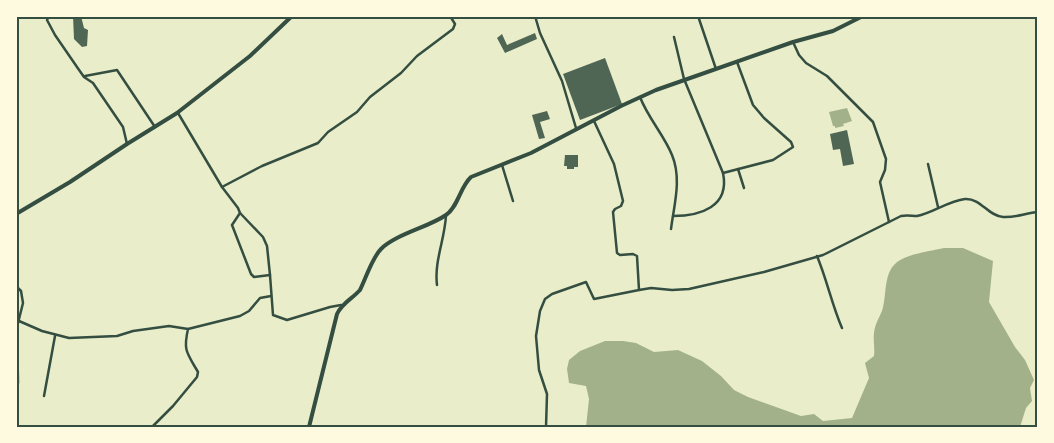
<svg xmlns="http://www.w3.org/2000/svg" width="1054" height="443" font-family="Signika,sans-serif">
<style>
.water{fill:#a3b18a}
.building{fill:#4f6655}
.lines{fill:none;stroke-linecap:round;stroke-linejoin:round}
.minor{stroke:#344e41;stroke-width:2.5}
.secondary{stroke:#344e41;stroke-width:4}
.neatline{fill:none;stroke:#344e41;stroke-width:2}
</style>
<rect width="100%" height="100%" fill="#e9edc9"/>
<g class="water">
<polygon points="847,108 852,121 843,124 844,126 835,128 835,126 833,126 829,112"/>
<path d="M944,248H963L993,261L989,302L1015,347L1025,360L1034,380L1030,388L1032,401L1026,408L1020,427H586L589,399L586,386L569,383L567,369L569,360L580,351L605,341H623L636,343L654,352L678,350L702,361L721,376L734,390L748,397L801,416L814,414L823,421L852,418L869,378L865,363L874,356C875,348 873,340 874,333C875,324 879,318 882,311C887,296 883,274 896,263C906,254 931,251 944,248Z"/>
</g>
<g class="building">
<polygon points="73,16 81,16 84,28 88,30 87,46 82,47 74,39"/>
<polygon points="535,33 537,39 505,53 497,38 502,34 507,45"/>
<polygon points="605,58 622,104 580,120 563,74"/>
<polygon points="547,111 550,119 540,122 545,138 539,139 532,115"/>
<polygon points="847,130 854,164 843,166 840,149 833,150 830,134"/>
<polygon points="565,155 578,155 578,167 574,167 574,169 567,169 567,166 564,166"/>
</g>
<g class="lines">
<g class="minor">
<polyline points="49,16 47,20 55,35 77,67 84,77 93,83 123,127 127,144"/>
<polyline points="535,16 540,33 562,81 576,128"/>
<polyline points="698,16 716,69"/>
<polyline points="674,37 684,79 723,173 773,160 793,147 791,142 764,118 753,105 737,62"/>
<polyline points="793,42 799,55 806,63 827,76 873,122 886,159 885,170 880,182 889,222"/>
<polyline points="85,76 117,70 155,127"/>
<path d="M640,97C648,118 664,135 672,155C682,179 674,205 671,229"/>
<polyline points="178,113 222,187 238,208 240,213 232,225 251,274 254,277 270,275 273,315 287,320 330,307 341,305"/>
<path d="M594,121L614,164L623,201L621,206L615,209L613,212L617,253L620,255L633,254L637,256L639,290L651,288L672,290L689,289L764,272L823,255L901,216C907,215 912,216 917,216C933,213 948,201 965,199C981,198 988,216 1003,217C1015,218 1026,213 1038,212"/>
<polyline points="928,164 938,207"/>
<polyline points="502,165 513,201"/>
<polyline points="738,169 744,188"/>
<polyline points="222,187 262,166 318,143 328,132 357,112 370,97 401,73 417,56 453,29 455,24 450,16"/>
<polyline points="240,213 263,237 267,246 270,275"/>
<path d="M673,216C700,216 730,207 723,173"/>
<path d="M817,256C827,280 832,305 842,328"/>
<path d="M437,285C434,261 445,239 446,215"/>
<polyline points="16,286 21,291 23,303 17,327 18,383"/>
<path d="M19,321L42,331L69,338L117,336L133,331L169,326L188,329C183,351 187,353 198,372L197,377L173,406L152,427"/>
<polyline points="188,329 240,316 249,311 260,298 271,296"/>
<polyline points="44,396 55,336"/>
<polyline points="546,427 547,394 539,370 536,336 540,311 545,299 552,294 586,282 594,299 639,290"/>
</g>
<g class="secondary">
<polyline points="16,214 70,182 127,144 177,113 250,56 292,16"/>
<path d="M309,427L337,314C342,303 352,299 360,290C366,278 372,258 381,249C396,234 429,227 446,215C458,207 460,187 471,177L531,153L621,106L656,90L793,42L833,31L863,16"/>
</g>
</g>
<rect width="1054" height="443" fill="none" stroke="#fefae0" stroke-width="35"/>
<rect x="18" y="18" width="1018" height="408" class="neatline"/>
</svg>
